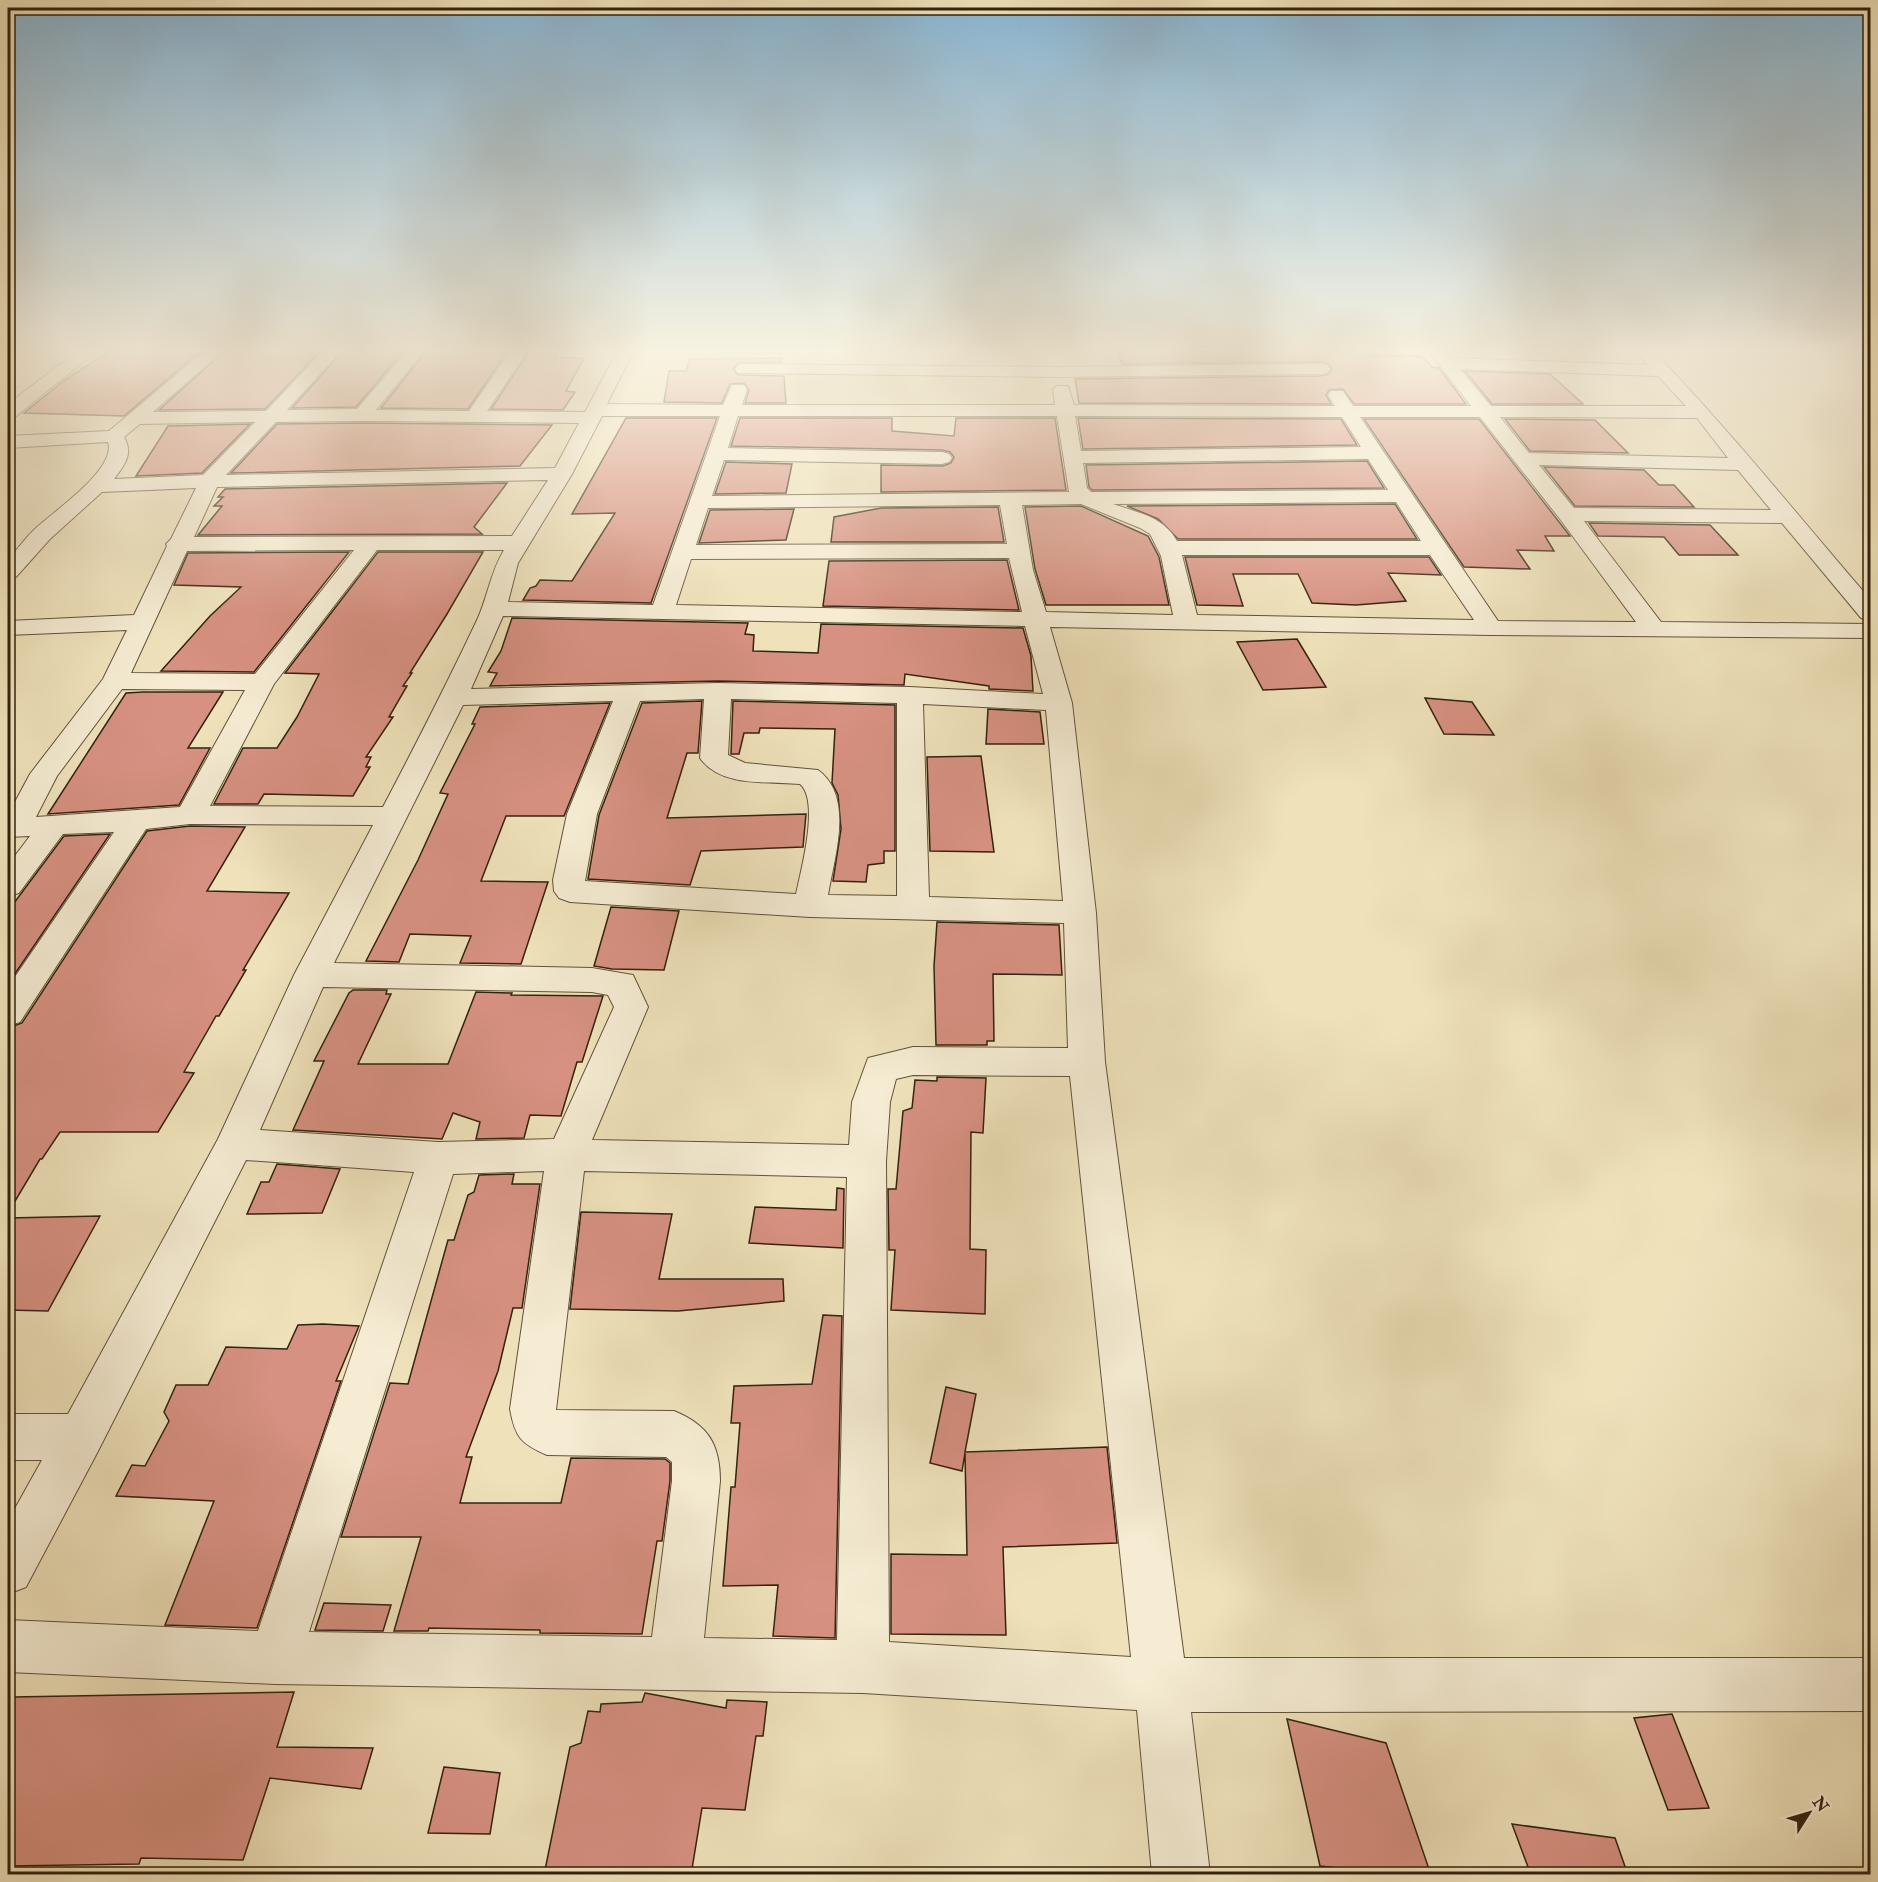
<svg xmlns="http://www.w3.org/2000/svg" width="1878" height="1882" font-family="'IM FELL Double Pica',serif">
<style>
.building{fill:#d79182;stroke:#33220e;stroke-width:1.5}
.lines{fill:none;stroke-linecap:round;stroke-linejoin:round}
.minor-casing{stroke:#625239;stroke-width:2}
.minor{fill:#f5ecd3;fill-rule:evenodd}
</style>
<rect width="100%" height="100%" fill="#efe2bb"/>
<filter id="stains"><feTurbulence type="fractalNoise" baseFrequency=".00333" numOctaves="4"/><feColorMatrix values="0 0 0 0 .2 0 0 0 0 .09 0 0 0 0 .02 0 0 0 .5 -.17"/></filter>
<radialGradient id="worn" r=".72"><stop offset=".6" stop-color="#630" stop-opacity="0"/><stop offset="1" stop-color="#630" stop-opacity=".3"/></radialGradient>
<g class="building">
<polygon points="144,350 202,350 124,416 24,413 65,380 109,351"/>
<polygon points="226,350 321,350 265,409 159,410"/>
<polygon points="344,350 402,353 356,407 292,408"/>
<polygon points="1117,350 1364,352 1366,355 1421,356 1432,367 1439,368 1466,404 1354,404 1343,389 1329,390 1326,395 1331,404 1079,403 1075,379 1321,376 1329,374 1332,369 1329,364 1321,362 1122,364"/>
<polygon points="463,352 507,352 468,409 381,408 425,353"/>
<polygon points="529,352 558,352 554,358 584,358 566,391 575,392 563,410 491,409"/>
<polygon points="782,358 781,362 738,363 733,369 738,375 784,376 786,403 745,403 749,390 744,383 730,384 722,403 664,402 669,371 686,371 690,359"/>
<polygon points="1465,371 1550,374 1583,404 1492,404"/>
<polygon points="626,418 717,418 651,603 523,600 530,588 536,586 540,580 572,581 615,513 572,514"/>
<polygon points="740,418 892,418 892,431 954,436 956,418 1055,418 1066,490 881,492 881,465 943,466 951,463 954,457 950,452 942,450 731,446"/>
<polygon points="1078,418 1341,419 1357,445 1083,449"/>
<polygon points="1364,419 1479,419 1570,536 1545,536 1554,551 1517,550 1530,569 1464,567"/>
<polygon points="1505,419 1595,420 1628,453 1530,451"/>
<polygon points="362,423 552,425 520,466 231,473 277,424"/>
<polygon points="250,424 202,473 136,476 168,426"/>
<polygon points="1367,461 1384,488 1092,490 1089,487 1086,465"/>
<polygon points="726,462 792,464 786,493 715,494"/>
<polygon points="1544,467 1644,470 1659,485 1674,485 1694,507 1575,506"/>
<polygon points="507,483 474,527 482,534 198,535 222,506 214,506 223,497 218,497 225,489"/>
<polygon points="1395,504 1417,539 1178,539 1158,519 1127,506"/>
<polygon points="1081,506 1148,536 1159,557 1169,605 1046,605 1035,569 1025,507"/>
<polygon points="998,507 1004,542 831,542 834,517 881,508"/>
<polygon points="794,509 786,540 699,543 710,510"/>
<polygon points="1589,523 1710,525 1738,555 1679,555 1664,537 1598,536"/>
<polygon points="349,552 254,672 161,671 210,616 241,587 174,585 188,553"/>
<polygon points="378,552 483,552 447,614 410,673 412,673 403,686 407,686 389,717 393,717 366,757 371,757 366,767 370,767 353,796 264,794 258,804 214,804 243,748 277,748 297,717 319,674 285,673"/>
<polygon points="1185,557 1429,557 1441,575 1388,573 1406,601 1356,605 1312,603 1298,574 1233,574 1243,606 1197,605"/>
<polygon points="1007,560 1019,610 823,606 829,561"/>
<polygon points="512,618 748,623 745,634 754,635 753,651 818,653 821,624 1023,628 1031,656 1033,691 989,689 989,686 905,674 904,685 718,681 490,686 497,673 488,672 501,651"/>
<polygon points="1297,639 1326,687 1263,690 1237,642"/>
<polygon points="143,692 223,692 188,748 210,748 179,805 48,814 126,693"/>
<polygon points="1425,698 1472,702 1494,735 1444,734"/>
<polygon points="702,701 698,753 687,753 667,818 806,814 803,847 701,851 690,885 588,879 599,815 642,703"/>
<polygon points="733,701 895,705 895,851 884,851 884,863 868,865 866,882 833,881 841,829 838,795 832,783 835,729 760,728 759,733 744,733 739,754 731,754"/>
<polygon points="610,703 564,816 506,816 481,881 548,882 521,964 460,963 471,936 410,934 399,962 366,961 418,860 448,794 440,793 475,724 472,724 480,707"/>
<polygon points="988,709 1040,712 1044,744 986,744"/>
<polygon points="981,756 994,852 930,851 927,757"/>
<polygon points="190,826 245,827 207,891 289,893 243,970 246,970 219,1016 216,1016 184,1072 194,1073 158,1132 60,1132 42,1159 40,1159 8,1213 8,1028 22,1023 147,831"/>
<polygon points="110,834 8,984 8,911 64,836"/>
<polygon points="611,907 679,911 664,970 612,969 594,966"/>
<polygon points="937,922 1059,925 1062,975 993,974 994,1041 987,1041 987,1045 936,1045 934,966"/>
<polygon points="353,990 387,990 386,994 391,994 358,1064 448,1064 476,992 512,993 511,995 603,996 582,1062 577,1062 561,1116 530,1115 524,1138 476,1139 480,1122 453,1113 442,1139 293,1130 324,1061 314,1061 349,993"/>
<polygon points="937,1077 986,1078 983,1133 971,1132 970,1249 986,1250 985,1314 891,1310 895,1250 889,1250 888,1189 896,1189 903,1111 912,1108 915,1080 937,1081"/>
<polygon points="277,1164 340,1169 322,1213 247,1214 261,1182 269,1182"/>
<polygon points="514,1174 512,1184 540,1184 522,1308 513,1308 498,1371 466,1457 472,1457 460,1503 561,1503 571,1458 665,1459 670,1463 670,1481 662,1541 657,1541 642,1634 540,1633 540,1630 429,1628 428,1631 394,1631 421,1537 341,1537 390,1383 408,1384 448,1240 454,1240 468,1195 474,1192 479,1175"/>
<polygon points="837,1188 844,1189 843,1248 749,1243 755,1207 836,1210"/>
<polygon points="581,1212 672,1214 659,1279 783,1279 784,1301 678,1311 570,1309"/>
<polygon points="100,1216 48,1311 8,1310 8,1218"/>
<polygon points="823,1315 842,1316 835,1638 773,1636 778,1585 723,1586 731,1487 735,1487 740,1423 731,1423 734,1386 812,1384"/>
<polygon points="323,1324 359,1326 336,1381 341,1381 257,1628 165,1625 214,1501 116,1496 132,1465 145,1466 169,1421 164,1412 176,1385 208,1385 226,1347 287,1349 298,1325"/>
<polygon points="946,1387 976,1394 965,1452 1107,1447 1117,1543 1003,1547 1006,1635 891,1634 891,1554 967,1555 965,1453 962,1471 930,1463"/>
<polygon points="324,1603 391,1605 383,1631 315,1630"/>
<polygon points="294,1692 277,1747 373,1748 361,1789 270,1778 243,1860 141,1858 139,1864 8,1866 8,1709 13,1697"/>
<polygon points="645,1693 726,1708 727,1700 767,1702 763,1736 756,1736 745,1810 702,1808 691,1875 544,1875 570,1747 581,1743 588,1711 600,1712 601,1704 642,1702"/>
<polygon points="1672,1714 1709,1808 1668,1810 1634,1718"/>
<polygon points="1287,1719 1386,1743 1431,1875 1403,1875 1320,1866"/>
<polygon points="444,1767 500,1773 490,1834 428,1833"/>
<polygon points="1512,1824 1615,1838 1628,1875 1531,1875"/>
</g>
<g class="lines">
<g class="minor-casing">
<g id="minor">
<polygon points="79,350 98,350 15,417 8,418 8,404"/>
<path d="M206,350H224L153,412L266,411L324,350H342L287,410L357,409L408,350H425L376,410L469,411L511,350H528L487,411L585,412L618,350H634L607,404L723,405L732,385H744L747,389L742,405H1055L1053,390L1056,386H1068L1074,405L1335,406L1328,395L1331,391H1343L1353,406H1471L1428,350H1445L1451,358L1648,365L1635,350H1652C1729,429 1798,516 1870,599V620L1861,618L1782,523L1584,521L1661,622L1870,624V638L1491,635L1050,627L1072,703L1096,913L1105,1062L1184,1658H1870V1711L1191,1712L1210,1874H1152L1137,1710L863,1693L275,1684L8,1672V1620L258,1631L414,1172L246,1160L97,1453L26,1587L8,1594V1521L42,1460H8V1414H68L218,1139L294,975L373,825L190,824L146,829L20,1022L8,1026V987L114,832L63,834L19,893L8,896V865L30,836L8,837V815L30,774L103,679L127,630L8,635V621L134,615L167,546L166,544L171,539L196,488L102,492L50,539L16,577L8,579V560C17,550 25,538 36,528C54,511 117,469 108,442L8,448V436L109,431ZM1460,369L1658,376L1686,406H1491ZM602,416H720L653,605L508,602L518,563L572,474ZM738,416H1057L1069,492L712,496L724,460L942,464L949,462L952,458L949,454L942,452L728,448ZM1075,416L1342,417L1361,447L1081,451ZM1360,417H1480L1560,519L1636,622L1498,621ZM1500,417L1697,418L1728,458L1529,453ZM362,421L579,423L555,468L226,475L276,422ZM255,422L203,475L114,479C124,466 134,454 124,437L140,424ZM1368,459L1388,490L1091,492L1087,488L1083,463ZM1539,465L1738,470L1771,510L1574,508ZM548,480L512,536L194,537L217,487ZM1396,502L1421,541H1177C1163,516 1138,513 1113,504ZM1081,504L1140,528L1150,534L1161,556L1173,615L1046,612L1033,570L1022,505ZM1000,505L1007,544L696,545L708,508ZM354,550L255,674L131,673L187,551ZM377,550H504C491,571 488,595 478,618C448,682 416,744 383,807L210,806L274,684ZM1182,555H1430L1474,620L1197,615ZM1009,558L1022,612L676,605L691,559ZM503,616L1025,626L1043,694L910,687L718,683L471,689ZM122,689L245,690L180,807L36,817L57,776ZM704,699L700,758C721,788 769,781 800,784C820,801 801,870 796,894L585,881L597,814L640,701ZM731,699L897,703V896L828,895C834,858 855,797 818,770L745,763L728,755ZM613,701L567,814L553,880L554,891L559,898L570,902L810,917L1064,923L1068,1048L913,1047L868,1058L852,1102L849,1145L592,1140L648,1007L633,975L592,968L334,963L463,705ZM923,704L1046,710L1063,901L929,897ZM323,987L592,992L608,995L614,1007L554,1139L438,1142L260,1130ZM913,1075L1070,1076L1131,1657L889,1642L886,1161L890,1102L896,1079ZM544,1171L510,1409C515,1437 521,1444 547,1455L666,1457L672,1462V1481L652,1637L309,1632L453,1174ZM584,1171L847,1177L837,1640L704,1638L720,1481C720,1444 708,1425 674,1411L556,1410Z"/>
<polygon points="744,364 1057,367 1321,364 1327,365 1330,369 1327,373 1321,374 1057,377 738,373 735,369 738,365"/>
</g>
</g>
<use href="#minor" class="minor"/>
</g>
<linearGradient id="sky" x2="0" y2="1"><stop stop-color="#89b7d5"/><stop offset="0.57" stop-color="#f8f2e0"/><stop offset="1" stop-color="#f8f2e0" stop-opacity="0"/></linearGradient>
<rect width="1878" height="614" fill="url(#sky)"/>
<rect width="1878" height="1882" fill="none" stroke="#efe2bb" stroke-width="30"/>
<rect x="9" y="9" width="1860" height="1864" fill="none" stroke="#33220e" stroke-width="3"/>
<rect x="15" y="15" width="1848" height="1852" fill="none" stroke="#33220e" stroke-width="1.5"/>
<g transform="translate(1809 1813) rotate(53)" stroke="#f5ecd3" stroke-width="4.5" paint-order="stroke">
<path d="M0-4.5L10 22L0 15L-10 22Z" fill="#33220e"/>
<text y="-9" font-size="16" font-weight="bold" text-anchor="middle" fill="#33220e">N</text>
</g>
<rect width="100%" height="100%" filter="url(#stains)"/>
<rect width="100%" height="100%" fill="url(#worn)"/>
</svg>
